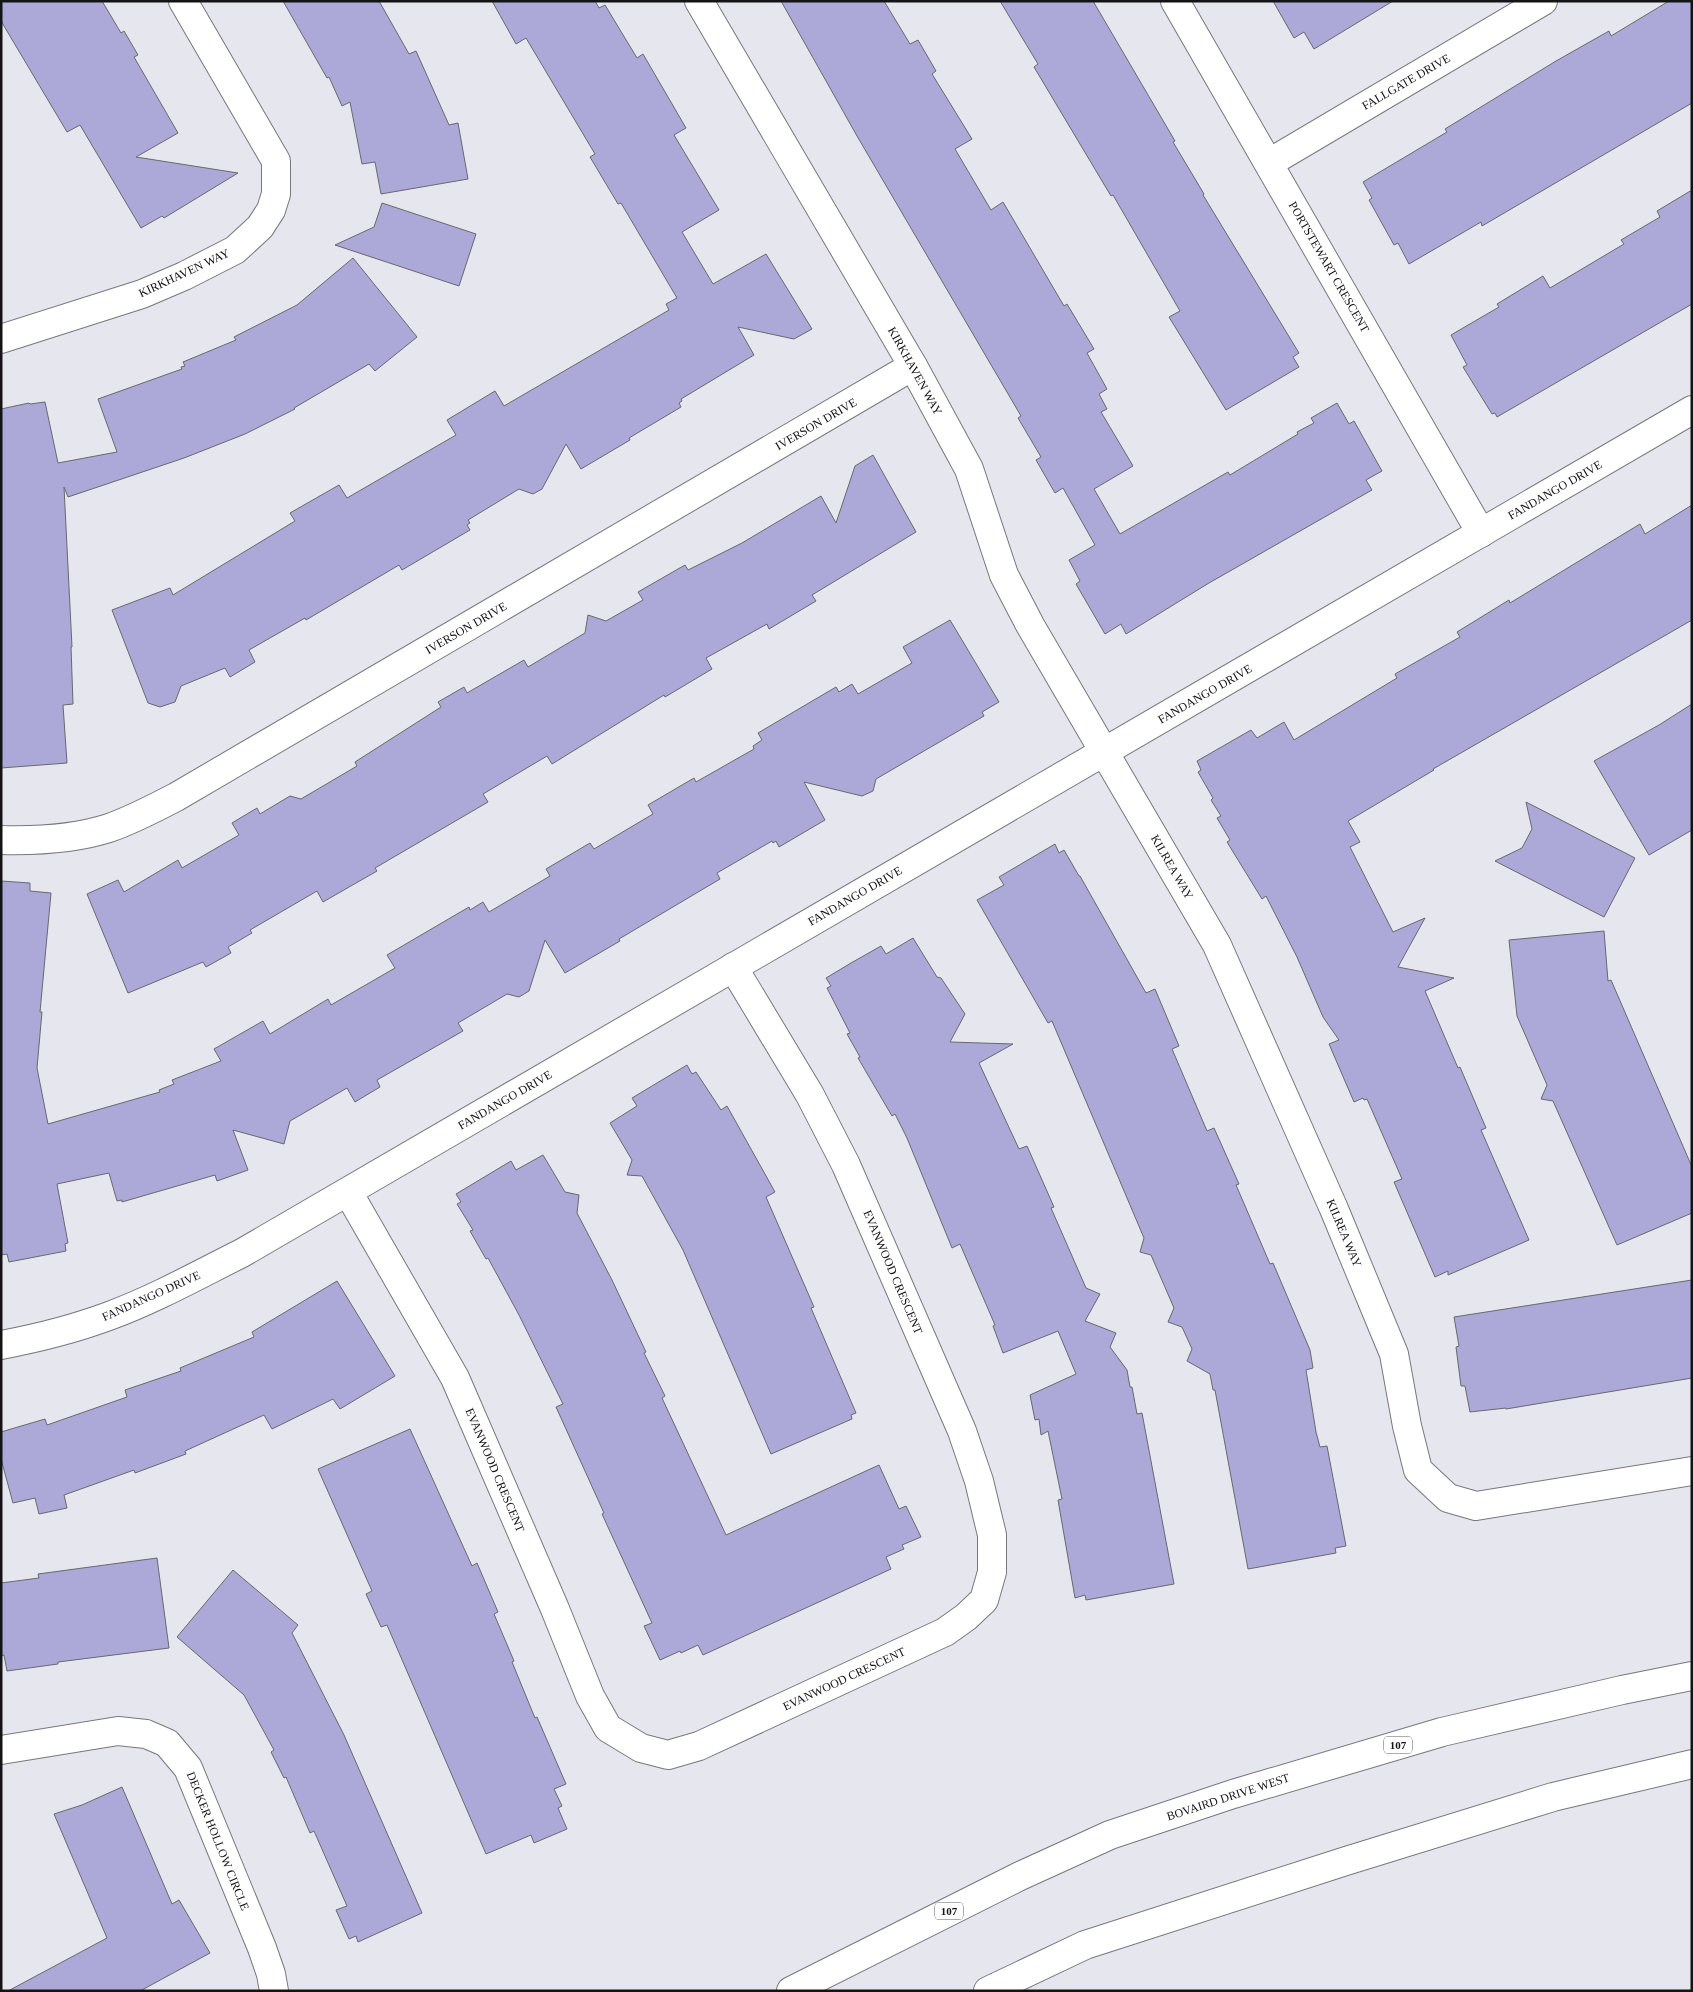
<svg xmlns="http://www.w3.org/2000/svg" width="1693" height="1992" font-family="Georgia,serif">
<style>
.building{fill:#aca9d8;stroke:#68686f}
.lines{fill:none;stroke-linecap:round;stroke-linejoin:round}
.minor-casing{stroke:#77777e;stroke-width:30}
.major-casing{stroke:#77777e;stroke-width:30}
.minor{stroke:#fff;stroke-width:28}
.major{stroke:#fff;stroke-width:28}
.labels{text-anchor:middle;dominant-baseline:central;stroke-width:4.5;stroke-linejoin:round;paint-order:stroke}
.shield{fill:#fff;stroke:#5a5a5c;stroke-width:1}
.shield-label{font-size:11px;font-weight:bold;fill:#141416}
.street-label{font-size:12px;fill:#141416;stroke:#fff}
</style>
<rect width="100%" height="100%" fill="#e6e6ee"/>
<g class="building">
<polygon points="1,1 102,1 121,33 124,31 138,55 134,57 178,133 136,157 238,173 164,218 162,216 141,228 80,125 67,132 1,21"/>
<polygon points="283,1 379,1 409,54 416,51 449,125 458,123 468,179 381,194 375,162 362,164 350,102 342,106 329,77 327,78"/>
<polygon points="492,1 595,1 599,8 605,5 637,58 643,54 686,128 674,135 719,210 682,232 713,284 766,254 812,329 794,339 738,327 754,355 681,399 682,401 679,403 681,407 629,438 630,440 581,469 566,444 542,489 533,494 519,489 468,520 470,523 467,525 470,530 402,570 399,565 306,620 305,618 249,650 255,662 230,677 225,668 181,686 175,702 160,707 148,703 112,610 170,588 173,595 295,521 290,513 339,485 347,498 456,435 447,420 495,391 504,406 669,310 666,304 677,298 621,203 618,204 590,157 595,154 526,38 516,44"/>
<polygon points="781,1 884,1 910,44 918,40 936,71 932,74 972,139 955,149 991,210 1003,202 1064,306 1067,304 1094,349 1087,353 1107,389 1099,394 1107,409 1101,412 1133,466 1094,489 1120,534 1228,472 1230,475 1298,434 1297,432 1314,423 1311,418 1337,403 1349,424 1354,421 1382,471 1366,480 1372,490 1209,583 1126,634 1121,624 1105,634 1076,584 1080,581 1069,560 1095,545 1063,488 1055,493 1036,460 1041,457 1018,418 1021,416 857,136"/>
<polygon points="1000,1 1093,1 1175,141 1173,142 1204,194 1203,195 1299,353 1293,357 1299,367 1226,410 1169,317 1180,311 1113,195 1111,196 1034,67 1038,64"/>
<polygon points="1273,1 1393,1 1314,49 1304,32 1294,38"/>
<polygon points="1669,1 1692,1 1692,103 1482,226 1481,222 1409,264 1398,243 1394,245 1369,200 1372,198 1363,182 1447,132 1445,129 1556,61 1609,31 1611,36"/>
<polygon points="1692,190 1692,304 1497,417 1495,413 1492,414 1463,367 1467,365 1451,335 1499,307 1497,304 1543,276 1550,288 1624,244 1621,240 1660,217 1657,211"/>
<polygon points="382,203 476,234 459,286 335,245 374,227"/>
<polygon points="353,258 417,337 375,371 369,364 294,408 295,409 245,434 184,458 68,497 64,487 72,647 71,647 73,704 63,705 67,763 1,768 1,409 29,403 30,404 45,402 58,463 117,452 98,399 182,369 181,367 185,366 183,362 236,340 234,337 297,305"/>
<polygon points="873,455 916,532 812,595 816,601 769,629 767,624 706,658 712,669 665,697 664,695 552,764 547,756 483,794 488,802 375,868 377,871 323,902 317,891 250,930 252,933 228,947 231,953 206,967 203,962 128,993 87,894 118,880 124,892 178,860 182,868 239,835 232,823 257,808 260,814 290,796 301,799 357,766 355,762 441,707 438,702 464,687 467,693 524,660 528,667 585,633 588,615 606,621 643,600 638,592 685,565 688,570 742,543 821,496 836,523 855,466"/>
<polygon points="1692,505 1692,620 1433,769 1434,770 1348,821 1360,842 1350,847 1393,932 1425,918 1398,967 1454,978 1425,991 1458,1068 1460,1067 1486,1128 1481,1130 1529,1240 1448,1275 1448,1271 1435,1277 1394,1182 1402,1179 1367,1099 1364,1100 1363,1098 1354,1102 1329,1044 1339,1040 1323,1017 1297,957 1266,896 1262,899 1227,842 1230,840 1217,818 1221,816 1211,800 1213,798 1198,772 1201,770 1197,761 1251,730 1257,738 1284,722 1294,740 1397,678 1395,674 1460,637 1457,632 1509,600 1510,603 1640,524 1645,534"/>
<polygon points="950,620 999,702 982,712 984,716 876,779 873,791 862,796 804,782 825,820 779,847 776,841 773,843 772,841 717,873 720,879 619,939 620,941 565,973 545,940 529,991 519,997 507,994 458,1023 463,1031 377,1080 380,1087 355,1102 347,1088 290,1121 284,1144 233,1130 248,1170 217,1181 215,1175 122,1202 122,1200 117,1201 109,1173 57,1184 68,1243 65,1244 66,1251 9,1262 7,1254 1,1255 1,881 30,883 30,891 51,893 40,1012 42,1012 37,1068 48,1124 160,1092 159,1090 174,1084 172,1080 221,1061 214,1049 263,1021 270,1034 328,999 331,1005 395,968 387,955 469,907 470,910 483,902 489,912 550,876 546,869 590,843 594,849 653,814 648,805 694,778 696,782 754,749 753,746 762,740 758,733 836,687 839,692 852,684 858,694 912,663 903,647"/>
<polygon points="1692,704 1692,830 1649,855 1594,761 1659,725"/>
<polygon points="1526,802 1635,858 1604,917 1495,861 1522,848 1532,829"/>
<polygon points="1055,844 1059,853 1064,850 1079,876 1080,876 1146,993 1155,989 1179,1046 1172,1049 1207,1131 1214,1128 1239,1184 1236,1185 1270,1264 1273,1263 1310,1350 1313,1368 1306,1370 1316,1432 1320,1447 1327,1446 1346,1546 1335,1548 1336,1553 1248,1569 1215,1390 1213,1390 1210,1374 1187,1361 1192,1349 1182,1327 1168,1322 1174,1308 1151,1255 1140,1252 1144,1238 1052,1021 1048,1023 977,900 1004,885 999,877"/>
<polygon points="1604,931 1608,981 1611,980 1692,1167 1692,1213 1617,1245 1553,1101 1541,1099 1547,1085 1517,1016 1509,940"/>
<polygon points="913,938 937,977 941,978 965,1014 950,1042 1013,1044 979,1063 1019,1149 1027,1146 1054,1207 1051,1208 1086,1288 1100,1294 1085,1321 1116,1333 1110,1347 1127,1370 1130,1387 1132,1387 1137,1414 1142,1413 1174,1584 1086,1600 1085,1595 1075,1598 1058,1500 1062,1499 1048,1431 1041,1435 1039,1419 1035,1420 1030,1395 1076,1374 1058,1331 1003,1353 993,1326 995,1325 960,1244 952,1248 907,1138 895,1114 892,1116 858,1058 860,1057 847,1034 850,1033 827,988 831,986 826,978 851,963 881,946 886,954"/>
<polygon points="687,1065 692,1074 696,1072 721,1110 727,1106 775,1192 766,1197 814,1307 811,1308 856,1413 851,1415 852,1419 771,1454 683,1250 642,1176 627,1175 632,1160 610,1123 637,1106 632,1098"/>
<polygon points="543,1155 565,1192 579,1195 577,1213 612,1280 646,1352 644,1353 665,1396 662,1398 726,1535 879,1465 899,1509 906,1506 921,1537 902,1545 904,1549 886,1557 891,1569 703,1655 698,1645 681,1653 680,1651 660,1660 644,1626 652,1623 602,1514 604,1513 556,1407 563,1404 519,1315 488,1258 486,1259 470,1231 473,1230 457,1204 461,1202 456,1194 511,1161 516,1170"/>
<polygon points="1692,1280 1692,1378 1506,1409 1506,1408 1470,1412 1465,1386 1461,1386 1456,1347 1459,1346 1454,1317"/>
<polygon points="337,1281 395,1376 340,1409 333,1399 272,1429 264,1415 185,1451 186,1454 135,1473 134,1470 64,1495 67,1508 39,1514 35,1498 13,1503 1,1459 1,1432 45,1419 47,1425 127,1397 125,1390 181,1371 180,1368 254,1337 252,1332"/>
<polygon points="410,1429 472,1566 477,1563 498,1612 494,1614 514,1661 512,1662 535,1718 537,1717 566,1784 554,1789 562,1806 558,1808 567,1829 534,1843 531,1835 486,1854 387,1625 381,1627 366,1594 372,1591 318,1469"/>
<polygon points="157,1558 169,1648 58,1662 58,1664 7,1671 4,1655 1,1656 1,1583 39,1578 38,1574"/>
<polygon points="233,1570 298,1625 292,1633 344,1735 422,1913 358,1942 356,1936 349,1939 336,1910 347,1906 314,1831 310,1833 286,1777 284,1778 271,1752 274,1750 244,1695 177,1637"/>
<polygon points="122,1787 172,1904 179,1900 210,1953 140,1991 8,1991 107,1938 54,1814 82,1805"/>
</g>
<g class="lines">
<g class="minor-casing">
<g id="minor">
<polyline points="699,1 913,366 969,469 1004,575 1030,625 1217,945 1334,1209 1394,1354 1407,1426 1418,1470 1448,1498 1476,1506 1692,1471"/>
<polyline points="1175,1 1481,533"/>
<polyline points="1269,163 1543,1"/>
<polyline points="1,339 142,294 184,276 235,250 260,227 271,210 276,194 276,161 183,1"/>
<path d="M1,840C37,841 75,839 109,828C132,820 155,808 176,797L913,366"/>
<polyline points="348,1192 455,1378 555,1609 590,1696 608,1728 641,1748 668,1755 699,1746 945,1632 966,1617 984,1600 992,1572 992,1535 979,1481 962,1431 846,1165 810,1095 733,967"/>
<path d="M1,1345C38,1338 74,1329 109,1316C155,1299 198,1275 242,1253L1692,410"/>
<polyline points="1,1750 118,1731 146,1734 167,1743 188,1768 262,1948 271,1974 274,1991"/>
</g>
</g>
<g class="major-casing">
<g id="major">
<polyline points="791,1991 1020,1876 1110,1835 1233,1794 1442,1732 1622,1690 1692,1676"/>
<polyline points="988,1991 1085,1945 1346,1861 1553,1797 1692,1764"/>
</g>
</g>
<use href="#minor" class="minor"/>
<use href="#major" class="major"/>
</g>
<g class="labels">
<g class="shield">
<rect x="1384" y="1736.5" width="28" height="17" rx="4"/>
<rect x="935" y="1902.5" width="28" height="17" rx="4"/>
</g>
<g class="shield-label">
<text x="1398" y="1745">107</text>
<text x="949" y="1911">107</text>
</g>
<g class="street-label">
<text transform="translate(1406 82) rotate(-30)">FALLGATE DRIVE</text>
<text transform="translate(1329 267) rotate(60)">PORTSTEWART CRESCENT</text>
<text transform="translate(184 273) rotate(-25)">KIRKHAVEN WAY</text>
<text transform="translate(915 371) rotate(61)">KIRKHAVEN WAY</text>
<text transform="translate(816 424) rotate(-30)">IVERSON DRIVE</text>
<text transform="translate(1555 490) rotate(-30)">FANDANGO DRIVE</text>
<text transform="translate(466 628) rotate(-30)">IVERSON DRIVE</text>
<text transform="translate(1205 694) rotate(-30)">FANDANGO DRIVE</text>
<text transform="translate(1172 867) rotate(60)">KILREA WAY</text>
<text transform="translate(855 896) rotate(-30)">FANDANGO DRIVE</text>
<text transform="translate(505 1100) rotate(-30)">FANDANGO DRIVE</text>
<text transform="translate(1344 1233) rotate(67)">KILREA WAY</text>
<text transform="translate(893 1272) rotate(67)">EVANWOOD CRESCENT</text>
<text transform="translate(151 1296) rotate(-24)">FANDANGO DRIVE</text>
<text transform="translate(495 1470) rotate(67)">EVANWOOD CRESCENT</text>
<text transform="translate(844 1679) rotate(-25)">EVANWOOD CRESCENT</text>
<text transform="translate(1228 1797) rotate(-18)">BOVAIRD DRIVE WEST</text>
<text transform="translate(218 1841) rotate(68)">DECKER HOLLOW CIRCLE</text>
</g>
</g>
<rect width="1693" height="1992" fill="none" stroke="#141416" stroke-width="5"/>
</svg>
